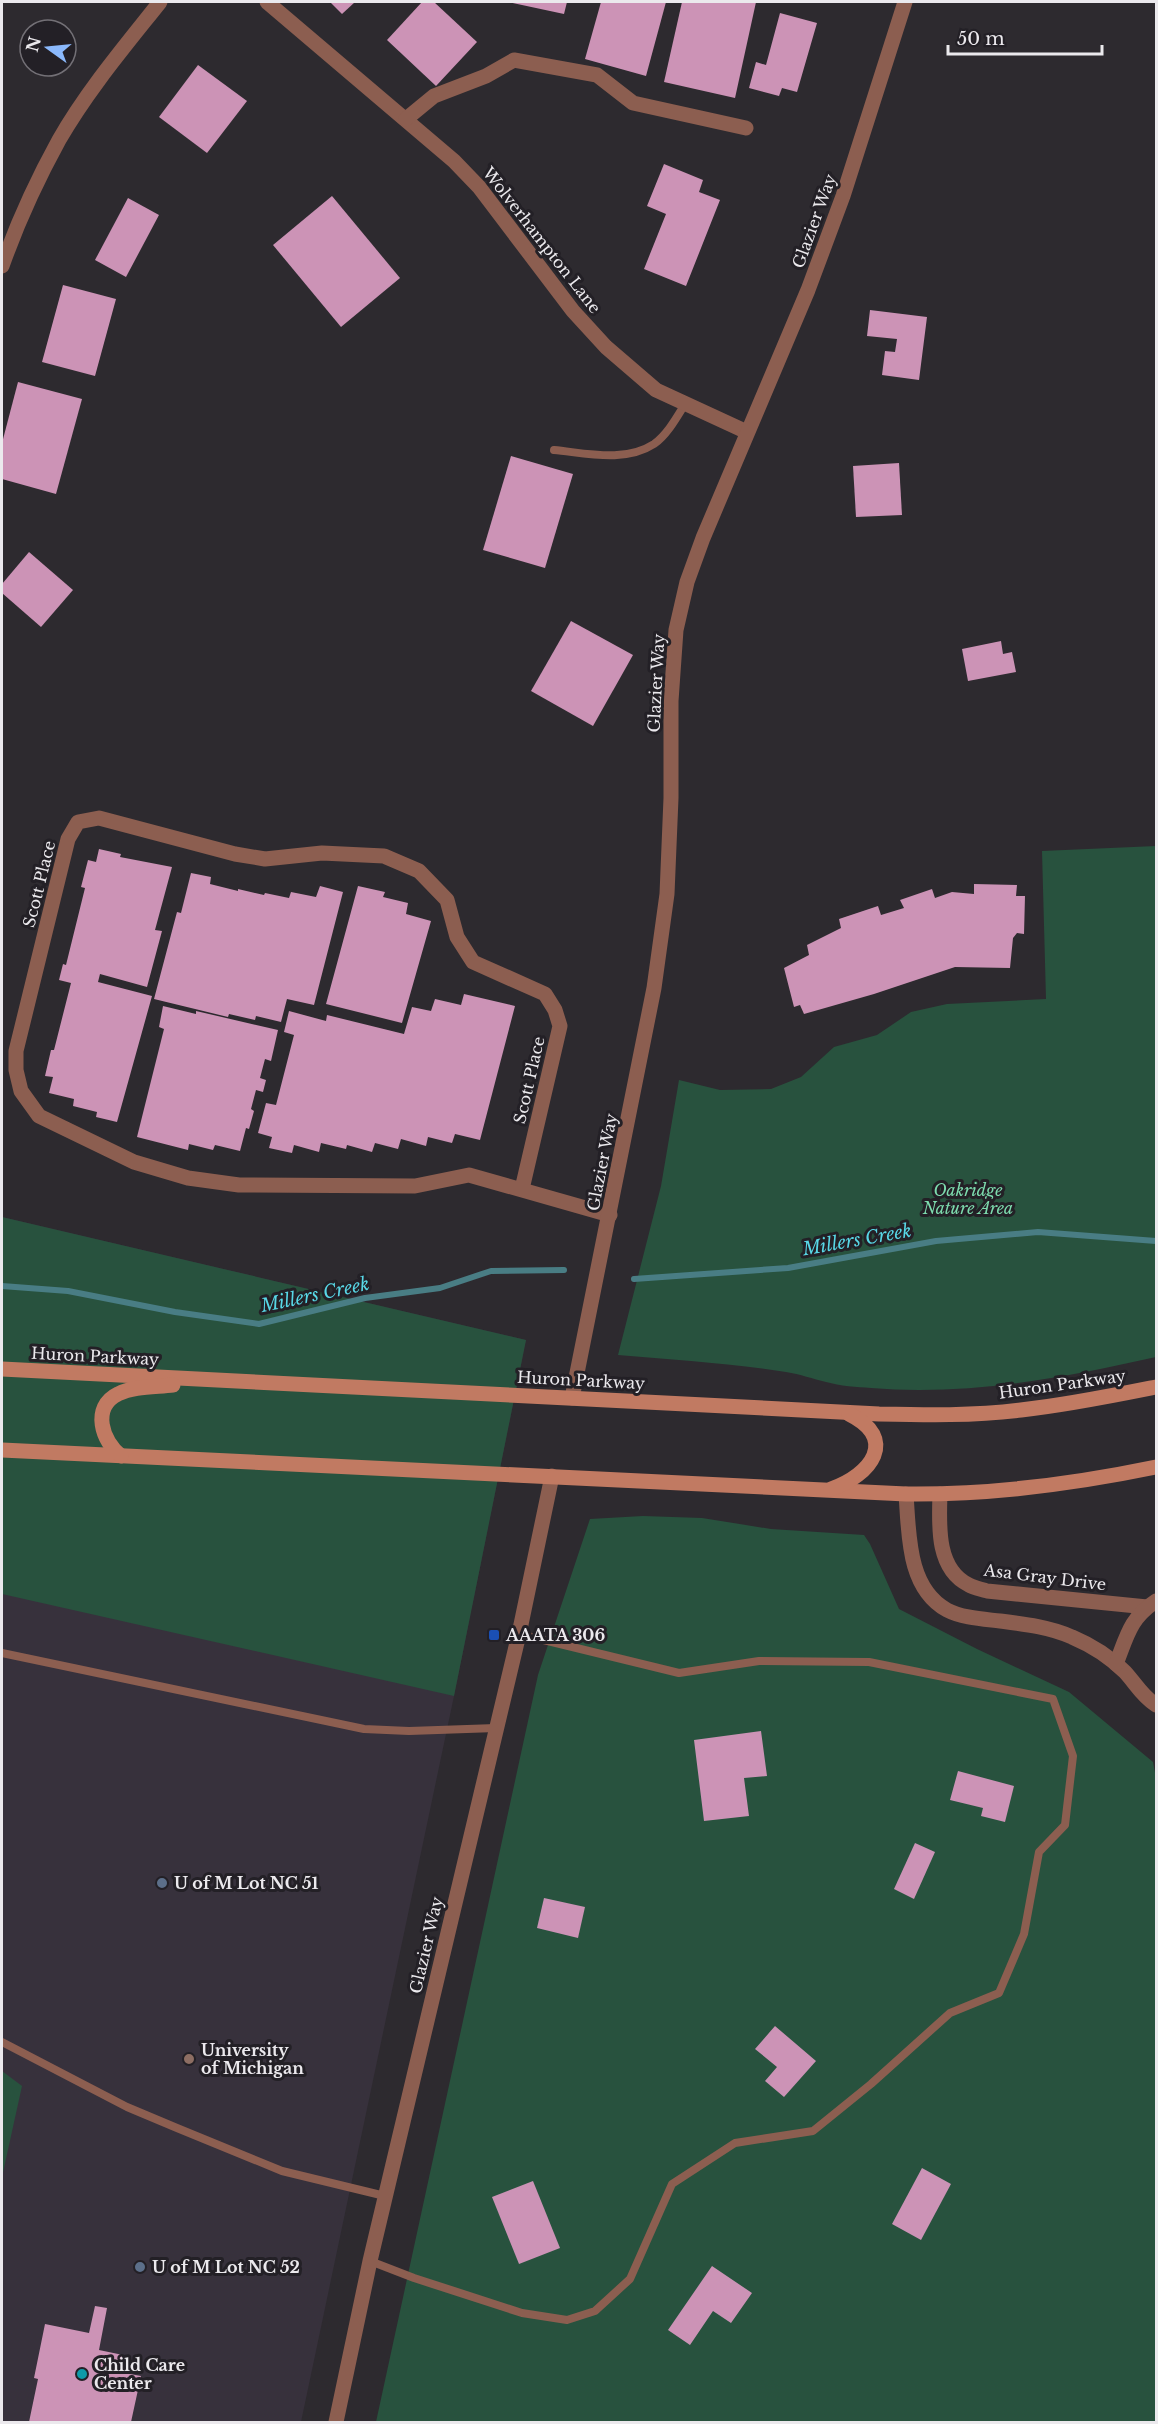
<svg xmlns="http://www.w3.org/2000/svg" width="1158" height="2424" font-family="'Libre Baskerville',serif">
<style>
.built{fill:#37313c}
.green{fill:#28523e}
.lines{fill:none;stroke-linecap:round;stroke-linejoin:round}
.stream{stroke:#497d84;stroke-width:6}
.building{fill:#cc93b6}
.service{stroke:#8c5e50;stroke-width:8}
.minor{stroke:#8c5e50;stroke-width:15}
.tertiary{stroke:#8c5e50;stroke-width:15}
.secondary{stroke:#c17a62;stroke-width:15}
.transit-dot{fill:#1a4fb4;stroke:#232026;stroke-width:2}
.service-dot{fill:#5c6f8a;stroke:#232026;stroke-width:2}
.education-dot{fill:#8d6e63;stroke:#232026;stroke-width:2}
.culture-dot{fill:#0f9aa8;stroke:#232026;stroke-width:2}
.labels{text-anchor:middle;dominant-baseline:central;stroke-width:6;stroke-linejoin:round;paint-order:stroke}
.street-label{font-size:16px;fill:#ebe9ed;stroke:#232026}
.park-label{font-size:16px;font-style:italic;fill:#7ddcae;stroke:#232026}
.poi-label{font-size:16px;font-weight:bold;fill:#ebe9ed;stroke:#232026;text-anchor:start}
.water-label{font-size:18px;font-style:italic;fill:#58d7e6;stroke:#232026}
</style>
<rect width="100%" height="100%" fill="#2d2a2f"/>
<polygon class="built" points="2,1217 526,1340 454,1696 301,2422 2,2422"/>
<g class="green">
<path d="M1156,846V1357C1063,1378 967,1396 871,1388C857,1387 840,1386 826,1382C813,1379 800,1374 786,1372C730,1363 674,1360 618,1355L661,1186L679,1080L720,1090L771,1089L801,1077L834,1047L877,1035L911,1012L947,1004L1046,999L1042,851Z"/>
<polygon points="2,1217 526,1340 454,1696 2,1594"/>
<polygon points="643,1516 702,1518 771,1529 864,1535 870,1544 899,1609 977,1649 1069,1692 1153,1762 1156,1778 1156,2422 376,2422 538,1675 590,1519"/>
<polygon points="2,2071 22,2086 2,2177"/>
</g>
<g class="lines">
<g class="stream">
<polyline points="634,1279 788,1268 936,1241 1038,1232 1156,1241"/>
<polyline points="2,1286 68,1291 175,1312 259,1324 365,1298 440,1288 491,1271 564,1270"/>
</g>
</g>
<g class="building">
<polygon points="330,2 355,2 342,14"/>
<polygon points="422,2 434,2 477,42 436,86 387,40"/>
<polygon points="508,2 567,2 564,14"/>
<polygon points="601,2 666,2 646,76 585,59"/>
<polygon points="682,2 756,2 735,98 664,82"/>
<polygon points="780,13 817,23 797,92 782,88 779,96 749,88 756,62 766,65"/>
<polygon points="198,65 247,101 207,153 159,117"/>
<polygon points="664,164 703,180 699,192 720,200 686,286 644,269 666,214 647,206"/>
<polygon points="332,196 400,278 341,327 273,245"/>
<polygon points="128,198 159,215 126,277 95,260"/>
<polygon points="63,285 116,299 95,376 42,362"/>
<polygon points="870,310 927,317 919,380 882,375 885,351 895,352 897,339 867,336"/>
<polygon points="18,382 82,399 56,494 2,479 2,443"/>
<polygon points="511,456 573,474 545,568 483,550"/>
<polygon points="899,463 902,515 856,517 853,466"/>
<polygon points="29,552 73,590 41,627 2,593 2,584"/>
<polygon points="571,621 633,655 593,726 531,691"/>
<polygon points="1001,641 1003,654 1012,652 1016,672 968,681 962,649"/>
<polygon points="99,849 121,854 120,857 172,867 155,930 162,931 147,987 100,974 98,982 152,996 117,1122 96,1117 97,1112 73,1106 74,1099 49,1093 53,1077 45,1076 51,1050 54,1050 71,983 59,980 63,964 66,965 85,888 81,887 88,860 96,862"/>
<polygon points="191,873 211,877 210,884 238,891 238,889 264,895 265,893 289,898 291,892 316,897 320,886 343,892 314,1005 287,999 281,1022 256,1016 255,1020 229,1014 228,1017 154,999 177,912 181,913"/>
<polygon points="974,884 1017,885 1016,896 1025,896 1024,934 1017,933 1013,938 1010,968 955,967 874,994 804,1014 800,1005 794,1007 784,968 809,955 807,945 841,928 839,919 878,906 881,915 904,908 900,900 932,889 935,898 952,892 974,894"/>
<polygon points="358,886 385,892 383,897 408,903 406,914 431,921 402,1023 326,1004"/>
<polygon points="464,994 515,1006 480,1140 455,1134 452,1143 428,1137 426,1146 401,1139 398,1149 375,1143 372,1152 347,1145 346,1149 321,1143 319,1152 294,1145 292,1153 269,1148 272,1137 258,1133 266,1103 276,1105 294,1035 284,1032 289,1011 326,1021 327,1015 404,1034 412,1007 431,1011 435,999 461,1005"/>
<polygon points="163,1006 196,1014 196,1011 278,1030 271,1061 265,1059 260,1078 266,1080 263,1092 256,1090 251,1109 254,1111 249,1129 246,1128 240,1151 215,1145 213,1150 189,1144 188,1150 137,1137 164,1029 159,1027"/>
<polygon points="761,1731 767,1776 744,1778 749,1816 704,1821 694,1740"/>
<polygon points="958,1771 1014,1786 1005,1822 981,1816 983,1808 950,1800"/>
<polygon points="915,1843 935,1852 914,1899 894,1889"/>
<polygon points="544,1898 585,1907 578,1938 537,1928"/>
<polygon points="775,2026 816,2061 784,2097 765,2081 777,2067 755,2049"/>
<polygon points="922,2168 951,2184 921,2240 892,2224"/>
<polygon points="533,2181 560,2248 519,2264 492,2197"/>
<polygon points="712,2266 752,2293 731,2323 713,2311 690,2345 668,2330"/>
<polygon points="95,2306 107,2308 99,2350 123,2355 119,2372 141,2376 131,2422 29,2422 38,2379 34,2378 45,2324 89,2333"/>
</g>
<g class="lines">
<g class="service">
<path d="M554,450C586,453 625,463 654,444C667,435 677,417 685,404"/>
<polyline points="2,1653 364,1729 409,1731 496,1728"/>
<polyline points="2,2042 127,2107 177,2128 282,2171 385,2196"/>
<polyline points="370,2261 414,2278 522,2313 567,2320 595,2311 630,2279 672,2184 735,2143 813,2131 871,2084 950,2013 999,1993 1024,1934 1039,1852 1065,1825 1073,1756 1053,1699 869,1662 759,1661 679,1673 519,1634"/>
</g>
<g class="minor">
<polyline points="267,2 454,161 479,187 573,311 606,347 656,390 747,432"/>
<polyline points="406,119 434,96 486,76 514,60 597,75 633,103 746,128"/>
<path d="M2,266C17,224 37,180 59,140C87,91 125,46 160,2"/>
<polyline points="522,1189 560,1026 555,1010 545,994 473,962 457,937 447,900 419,871 384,856 322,853 265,859 235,854 99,818 78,822 68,839 16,1051 16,1070 21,1091 39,1116 134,1162 188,1178 239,1185 415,1186 469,1175 610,1215"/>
<path d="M906,1494C909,1533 907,1588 947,1610C962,1618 983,1619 1000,1621C1024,1624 1050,1627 1072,1637C1091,1645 1110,1657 1125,1672C1136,1684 1142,1696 1156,1705"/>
<path d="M940,1494C939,1525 936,1569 969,1585C974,1588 981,1589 987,1591L1147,1607"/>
<path d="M1116,1664C1127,1636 1130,1618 1156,1601"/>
</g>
<g class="tertiary">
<polyline points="572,1398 654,988 667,894 671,798 671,701 676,630 687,582 703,538 808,290 843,196 905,2"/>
<polyline points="336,2422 370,2261 519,1634 552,1476"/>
</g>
<g class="secondary">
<path d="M2,1369L879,1414C926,1415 974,1416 1021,1410C1067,1405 1111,1396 1156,1387"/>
<path d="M2,1450L906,1494C991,1495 1074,1484 1156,1467"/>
<path d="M121,1456C102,1442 91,1407 118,1394C133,1386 156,1387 173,1385"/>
<path d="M831,1489C871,1475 899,1439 849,1414"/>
</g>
</g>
<rect class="transit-dot" x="488" y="1629" width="12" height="12" rx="3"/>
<g class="service-dot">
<circle cx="162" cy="1883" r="6"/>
<circle cx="140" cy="2267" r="6"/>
</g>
<circle class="education-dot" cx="189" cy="2059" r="6"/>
<circle class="culture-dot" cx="82" cy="2374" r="6"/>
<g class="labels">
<g class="street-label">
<text transform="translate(814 221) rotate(-70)">Glazier Way</text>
<text transform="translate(542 240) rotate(52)">Wolverhampton Lane</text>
<text transform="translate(656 683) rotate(-87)">Glazier Way</text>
<text transform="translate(39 884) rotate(-76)">Scott Place</text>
<text transform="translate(529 1080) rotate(-77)">Scott Place</text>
<text transform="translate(602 1162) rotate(-79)">Glazier Way</text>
<text transform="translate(95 1356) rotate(3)">Huron Parkway</text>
<text transform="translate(581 1380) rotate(3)">Huron Parkway</text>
<text transform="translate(1062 1384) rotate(-8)">Huron Parkway</text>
<text transform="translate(1045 1577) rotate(7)">Asa Gray Drive</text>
<text transform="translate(426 1945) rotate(-77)">Glazier Way</text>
</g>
<g class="park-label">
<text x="968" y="1190">Oakridge<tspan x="968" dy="18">Nature Area</tspan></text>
</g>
<g class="poi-label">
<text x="506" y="1635">AAATA 306</text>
<text x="174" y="1883">U of M Lot NC 51</text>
<text x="201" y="2050">University<tspan x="201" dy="18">of Michigan</tspan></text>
<text x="152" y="2267">U of M Lot NC 52</text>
<text x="94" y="2365">Child Care<tspan x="94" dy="18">Center</tspan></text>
</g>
<g class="water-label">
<text transform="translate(857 1240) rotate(-10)">Millers Creek</text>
<text transform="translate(315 1295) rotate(-12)">Millers Creek</text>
</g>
</g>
<rect width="1158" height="2424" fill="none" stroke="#ebe9ed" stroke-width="6"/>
<g transform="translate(48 48) rotate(285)"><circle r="28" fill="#232026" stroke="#737076" stroke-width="1.5"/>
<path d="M0-4.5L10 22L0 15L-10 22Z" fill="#8bb9fc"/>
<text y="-9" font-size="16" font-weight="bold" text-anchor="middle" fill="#ebe9ed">N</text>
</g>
<path d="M948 45v9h154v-9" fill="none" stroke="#ebe9ed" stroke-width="3"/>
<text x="957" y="45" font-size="18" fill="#ebe9ed" stroke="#232026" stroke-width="4.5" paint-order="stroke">50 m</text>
</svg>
